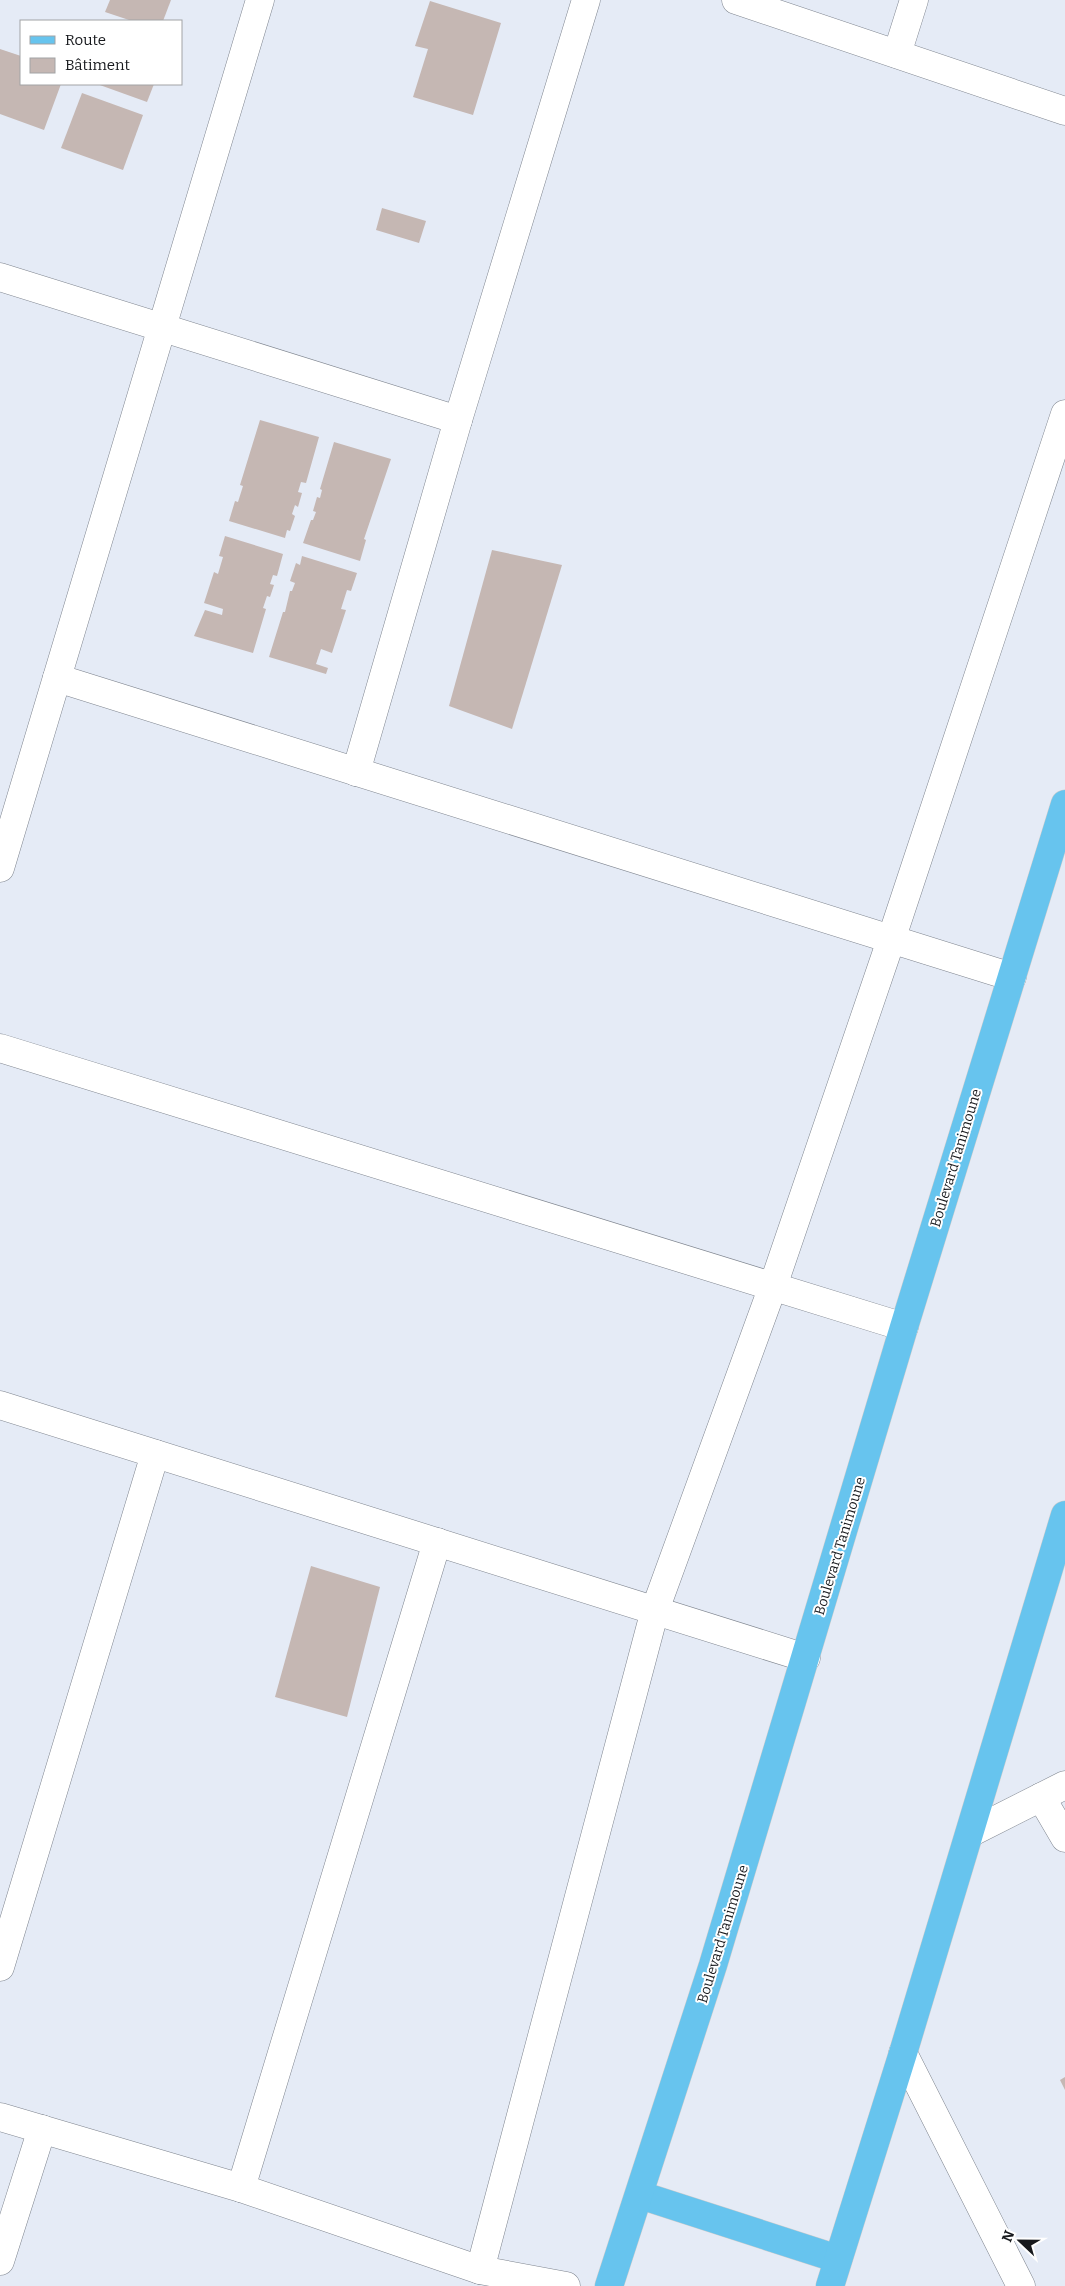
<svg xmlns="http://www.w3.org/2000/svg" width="1065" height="2286" font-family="Bitter,serif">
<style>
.building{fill:#c5b7b3}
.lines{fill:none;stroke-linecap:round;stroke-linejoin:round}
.minor-casing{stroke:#7f858f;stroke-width:29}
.primary-casing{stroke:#cccccd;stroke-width:29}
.minor{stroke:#fff;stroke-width:28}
.primary{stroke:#67c4ee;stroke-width:28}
.labels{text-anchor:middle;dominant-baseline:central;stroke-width:4;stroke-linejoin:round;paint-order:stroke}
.street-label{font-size:14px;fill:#17191d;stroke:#fff}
</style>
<rect width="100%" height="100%" fill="#e5ebf6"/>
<g class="building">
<polygon points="110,0 171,0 163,21 132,21 105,12"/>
<polygon points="430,1 501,23 473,115 413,97 428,49 415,46"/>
<polygon points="0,49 21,56 21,84 61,84 44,130 0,114"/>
<polygon points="97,84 154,84 147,102"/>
<polygon points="82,93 143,115 123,170 61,148"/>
<polygon points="382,208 426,221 419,243 376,230"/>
<polygon points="260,420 319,437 306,483 301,482 298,492 302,493 298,507 295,505 292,514 295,516 290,531 287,530 285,538 229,521 235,501 238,502 243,486 240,485"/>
<polygon points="334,442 391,459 364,539 366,540 360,561 303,543 311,520 313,520 316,512 313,511 317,497 320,498 322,490 320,489"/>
<polygon points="225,536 283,554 277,576 273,575 270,584 274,585 270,597 267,596 263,608 266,609 253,653 194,636 205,610 222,615 223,609 204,603 214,572 218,574 223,557 219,556"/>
<polygon points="492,550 562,565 512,729 449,706"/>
<polygon points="302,556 357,573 351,591 347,590 341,609 346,610 332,653 321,649 316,664 328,668 326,674 269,657 283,612 285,612 290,591 292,591 295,583 290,581 296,563 300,565"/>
<polygon points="311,1566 380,1587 347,1717 275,1697"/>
<polygon points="1065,2077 1065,2090 1060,2080"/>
</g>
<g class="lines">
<g class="minor-casing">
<g id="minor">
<polyline points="736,0 1065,111"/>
<polyline points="897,54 914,0"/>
<polyline points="0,277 458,420"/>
<polyline points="57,678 1012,977"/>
<polyline points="356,772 458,420 586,0"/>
<polyline points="0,868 260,0"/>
<polyline points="0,1048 904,1327"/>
<polyline points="0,1405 806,1658"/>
<polyline points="1041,1797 1065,1838"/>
<polyline points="970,1833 1065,1785"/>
<polyline points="0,1967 155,1454"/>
<polyline points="903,2053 1021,2286"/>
<polyline points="0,2117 241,2188 480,2270 566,2286"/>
<polyline points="241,2188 437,1542"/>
<polyline points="0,2261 42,2129"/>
<polyline points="480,2270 655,1610 773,1286 891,940 1065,414"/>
</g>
</g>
<g class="primary-casing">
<g id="primary">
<polyline points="640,2195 838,2259"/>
<polyline points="609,2286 713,1965 904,1327 1065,804"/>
<polyline points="830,2286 903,2053 1065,1515"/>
</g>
</g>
<use href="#minor" class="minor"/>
<use href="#primary" class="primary"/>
</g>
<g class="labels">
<g class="street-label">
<text transform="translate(956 1158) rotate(-73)">Boulevard Tanimoune</text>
<text transform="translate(840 1546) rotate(-73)">Boulevard Tanimoune</text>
<text transform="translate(723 1934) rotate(-73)">Boulevard Tanimoune</text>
</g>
</g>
<rect x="20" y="20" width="162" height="65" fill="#ffffff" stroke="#a2a3a5"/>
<rect x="30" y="36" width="25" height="8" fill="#67c4ee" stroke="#a2a3a5"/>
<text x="65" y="45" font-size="15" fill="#17191d">Route</text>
<rect x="30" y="58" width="25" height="15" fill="#c5b7b3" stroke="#a2a3a5"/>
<text x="65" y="70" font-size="15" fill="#17191d">Bâtiment</text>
<g transform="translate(1020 2241) rotate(292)" stroke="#ffffff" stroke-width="4" paint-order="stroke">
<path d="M0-4L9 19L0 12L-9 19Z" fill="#17191d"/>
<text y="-8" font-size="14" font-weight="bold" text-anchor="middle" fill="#17191d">N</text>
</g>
</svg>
